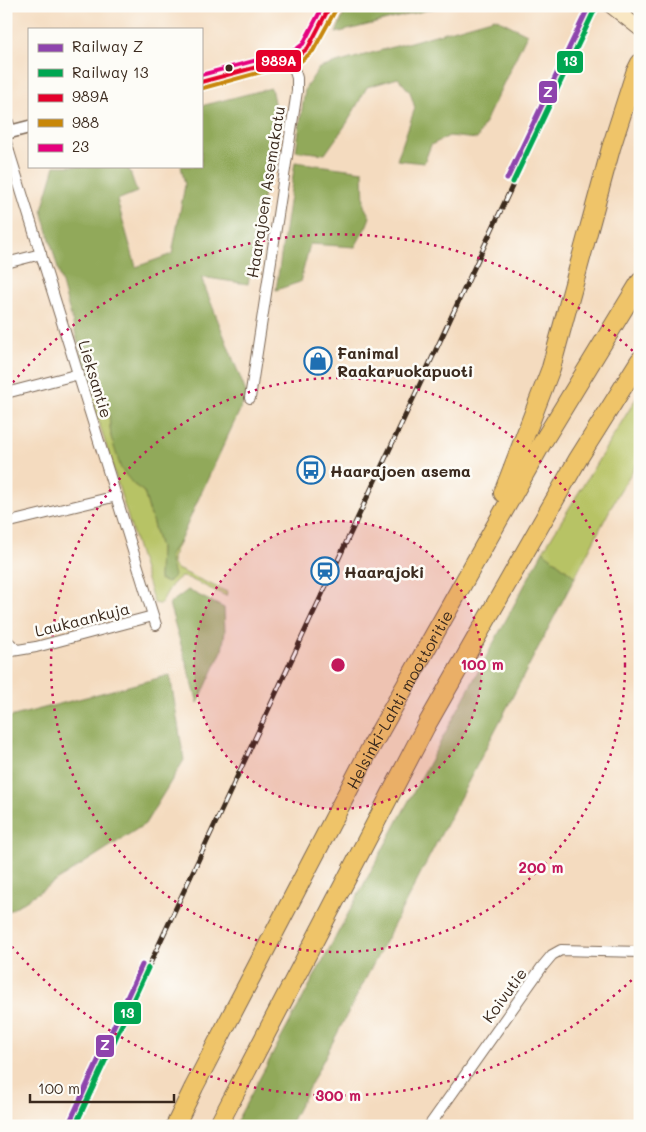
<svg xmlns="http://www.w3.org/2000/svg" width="646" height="1132" font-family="Mali,sans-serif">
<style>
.green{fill:#b7c365;stroke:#797642}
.forest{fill:#91a95a;stroke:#666a3c}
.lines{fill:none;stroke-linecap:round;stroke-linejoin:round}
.minor-casing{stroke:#7c6856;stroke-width:12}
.tertiary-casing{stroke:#7c6856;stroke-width:15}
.secondary-casing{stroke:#7c6856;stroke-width:16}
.motorway-casing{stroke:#7c6856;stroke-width:20}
.minor{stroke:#fff;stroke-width:10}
.tertiary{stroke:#fff;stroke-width:12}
.secondary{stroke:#f9e7c3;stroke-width:14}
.motorway{stroke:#efc469;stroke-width:18}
.rail-casing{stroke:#3b2a1e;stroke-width:5}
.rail{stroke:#fdfcf7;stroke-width:3;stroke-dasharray:9;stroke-linecap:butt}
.bus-1-casing{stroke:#fdfcf7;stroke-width:8}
.bus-2-casing{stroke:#fdfcf7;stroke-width:8}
.bus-3-casing{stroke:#fdfcf7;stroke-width:8}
.bus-1{stroke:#e4002b;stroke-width:4}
.bus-2{stroke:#c88708;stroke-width:4}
.bus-3{stroke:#e5007d;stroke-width:4}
.rail-1-casing{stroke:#fdfcf7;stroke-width:9}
.rail-2-casing{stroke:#fdfcf7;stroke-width:9}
.rail-1{stroke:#8e44ad;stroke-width:5}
.rail-2{stroke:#00a651;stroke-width:5}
.ring{fill:none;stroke:#c2185b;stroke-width:2.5;stroke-dasharray:2.5 5}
.bus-dot{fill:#3b2a1e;stroke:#fdfcf7;stroke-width:2}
.labels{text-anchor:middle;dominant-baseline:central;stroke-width:5;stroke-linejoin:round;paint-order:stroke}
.street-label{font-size:16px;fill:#3b2a1e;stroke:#fdfcf7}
.poi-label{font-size:16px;font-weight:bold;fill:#3b2a1e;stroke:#fdfcf7;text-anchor:start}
.centre{fill:#c2185b;stroke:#fdfcf7;stroke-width:2.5}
.ring-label{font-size:15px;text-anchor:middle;font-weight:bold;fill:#c2185b;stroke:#fdfcf7;stroke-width:5;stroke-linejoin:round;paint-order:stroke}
.line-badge{stroke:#fdfcf7;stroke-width:2}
.badge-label{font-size:14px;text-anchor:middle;font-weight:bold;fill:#fff}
</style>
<rect width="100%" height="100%" fill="#fdfcf7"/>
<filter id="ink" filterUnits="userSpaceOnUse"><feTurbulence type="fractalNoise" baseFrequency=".02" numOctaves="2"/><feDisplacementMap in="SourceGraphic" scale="10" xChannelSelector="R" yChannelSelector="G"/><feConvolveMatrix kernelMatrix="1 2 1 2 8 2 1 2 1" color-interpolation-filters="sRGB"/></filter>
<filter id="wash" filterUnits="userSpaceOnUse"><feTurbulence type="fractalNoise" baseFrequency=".0096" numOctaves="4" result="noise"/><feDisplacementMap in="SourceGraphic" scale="20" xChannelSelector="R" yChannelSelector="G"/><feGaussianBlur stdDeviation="1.12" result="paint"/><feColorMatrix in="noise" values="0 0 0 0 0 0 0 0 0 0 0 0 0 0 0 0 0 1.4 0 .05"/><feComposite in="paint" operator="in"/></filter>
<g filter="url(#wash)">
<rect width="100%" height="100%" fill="#f4dbbf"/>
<g class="green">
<path d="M80,360L83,361L99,405L109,414L111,437L133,484L144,492L160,548L159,579L171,568L169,557L177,544L180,541L172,558L173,565L177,569L227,592L226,596L188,578L181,577C171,583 167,593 161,603L159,604L154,603Z"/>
<polygon points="640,392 640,459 618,494 575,577 543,551"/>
</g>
<g class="forest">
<polygon points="347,6 443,6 336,33"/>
<polygon points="495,18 527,34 477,139 449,136 431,145 424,163 397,160 415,108 410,92 398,78 367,87 347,123 325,154 296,151 305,89 319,68"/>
<polygon points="271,88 274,102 264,193 248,284 201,277 247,395 197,502 180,541 177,544 169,556 174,576 167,583 159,579 160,548 144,492 133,484 121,469 111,437 109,414 99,405 83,361 42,210 55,166 128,166 137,192 117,200 136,267 172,254 185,185 181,166 201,166 201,106"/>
<polygon points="295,162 363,171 364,206 370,217 367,225 355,247 310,244 300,282 276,290"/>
<polygon points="543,551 575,577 289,1126 234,1126"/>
<polygon points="188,590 224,608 225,632 222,651 198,703 169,604"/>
<polygon points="170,675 184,760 145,824 6,913 6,718"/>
</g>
</g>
<g filter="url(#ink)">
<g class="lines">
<g class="minor-casing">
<g id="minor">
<polyline points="6,116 11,131"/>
<polyline points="6,142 156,625"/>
<polyline points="6,263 41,254"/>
<polyline points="6,393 79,374"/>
<polyline points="250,398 297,91 297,78 291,59"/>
<polyline points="6,523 117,496"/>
<polyline points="6,640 17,650"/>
<polyline points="6,652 36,647 153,616"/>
<polyline points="429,1126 542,967 552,955 561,950 640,952"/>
</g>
</g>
<g class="tertiary-casing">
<g id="tertiary">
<polyline points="201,82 298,56 308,48 311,43 330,6"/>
<polyline points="6,133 29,127"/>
</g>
</g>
<g class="secondary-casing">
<polyline id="secondary" points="611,6 640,29"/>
</g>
<g class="motorway-casing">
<g id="motorway">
<polyline points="503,493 551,368 611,148 635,73 640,63"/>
<path id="s1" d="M175,1126L194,1087L371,747L542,443L640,282"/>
<polyline points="218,1126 426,726 578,459 640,360"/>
</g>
</g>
<use href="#minor" class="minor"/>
<use href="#tertiary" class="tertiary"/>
<use href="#secondary" class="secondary"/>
<use href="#motorway" class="motorway"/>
<g class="rail-casing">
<polyline id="rail" points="148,968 515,180"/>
</g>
<use href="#rail" class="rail"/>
<g class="bus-1-casing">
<polyline id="bus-1" points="201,82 298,56 308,48 330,6"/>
</g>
<g class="bus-2-casing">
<polyline id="bus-2" points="203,88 301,61 313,51 336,9"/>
</g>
<g class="bus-3-casing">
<polyline id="bus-3" points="201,75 295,50 303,44 323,6"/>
</g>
<use href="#bus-1" class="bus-1"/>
<use href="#bus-2" class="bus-2"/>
<use href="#bus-3" class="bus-3"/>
<g class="rail-1-casing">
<g id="rail-1">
<polyline points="507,179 589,6"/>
<polyline points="68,1126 142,965"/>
</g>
</g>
<g class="rail-2-casing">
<g id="rail-2">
<polyline points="513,182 595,9"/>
<polyline points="75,1126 148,968"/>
</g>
</g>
<use href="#rail-1" class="rail-1"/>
<use href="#rail-2" class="rail-2"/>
</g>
</g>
<circle cx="338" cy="665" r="144" fill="#c2185b" fill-opacity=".12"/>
<g class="ring">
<circle cx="338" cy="665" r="144"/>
<circle cx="338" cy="665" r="287"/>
<path d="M637 975A431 431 0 0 1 8 942M8 388A431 431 0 0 1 637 355"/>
</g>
<defs>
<g id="shop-ring" transform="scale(1.4375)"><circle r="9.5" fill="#fdfcf7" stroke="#1f6fb2" stroke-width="1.5"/><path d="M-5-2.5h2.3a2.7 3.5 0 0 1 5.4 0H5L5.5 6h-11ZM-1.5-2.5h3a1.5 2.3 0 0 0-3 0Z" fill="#1f6fb2"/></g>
<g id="bus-ring" transform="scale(1.4375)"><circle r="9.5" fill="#fdfcf7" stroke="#1f6fb2" stroke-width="1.5"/><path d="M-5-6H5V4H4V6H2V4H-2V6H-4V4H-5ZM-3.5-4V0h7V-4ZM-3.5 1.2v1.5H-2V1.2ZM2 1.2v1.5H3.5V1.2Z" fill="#1f6fb2"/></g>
<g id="station-ring" transform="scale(1.4375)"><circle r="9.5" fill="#fdfcf7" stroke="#1f6fb2" stroke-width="1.5"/><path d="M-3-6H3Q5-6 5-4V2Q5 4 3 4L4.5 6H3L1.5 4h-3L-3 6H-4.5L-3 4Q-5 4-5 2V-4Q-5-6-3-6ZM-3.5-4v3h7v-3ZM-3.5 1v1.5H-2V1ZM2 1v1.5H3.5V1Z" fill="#1f6fb2"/></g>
</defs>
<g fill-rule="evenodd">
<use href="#shop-ring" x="318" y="361"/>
<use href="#bus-ring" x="311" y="470"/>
<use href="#station-ring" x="325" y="571"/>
</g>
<circle class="bus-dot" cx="229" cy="68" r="4.5"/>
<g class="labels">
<g class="street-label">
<text transform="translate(265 192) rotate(-81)">Haarajoen Asemakatu</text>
<text transform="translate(96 379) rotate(73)">Lieksantie</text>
<text transform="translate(82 619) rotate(-14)">Laukaankuja</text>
<text stroke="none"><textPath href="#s1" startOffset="482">Helsinki-Lahti moottoritie</textPath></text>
<text transform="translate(504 995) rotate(-54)">Koivutie</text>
</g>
<g class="poi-label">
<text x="337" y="352">Fanimal<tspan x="337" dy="18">Raakaruokapuoti</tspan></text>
<text x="330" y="470">Haarajoen asema</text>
<text x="344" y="571">Haarajoki</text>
</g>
</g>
<circle cx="338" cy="665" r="8" class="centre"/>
<g class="ring-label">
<text x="482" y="670">100 m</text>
<text x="541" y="873">200 m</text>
<text x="338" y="1101">300 m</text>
</g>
<g class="line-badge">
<rect x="255" y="49" width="47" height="24" rx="5" fill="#e4002b"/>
<rect x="556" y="50" width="28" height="24" rx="5" fill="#00a651"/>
<rect x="538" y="80" width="20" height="24" rx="5" fill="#8e44ad"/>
<rect x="113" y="1001" width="29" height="24" rx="5" fill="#00a651"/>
<rect x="95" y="1034" width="20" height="24" rx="5" fill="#8e44ad"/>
</g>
<g class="badge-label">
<text x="279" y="66">989A</text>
<text x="570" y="66">13</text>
<text x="548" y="97">Z</text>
<text x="127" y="1018">13</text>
<text x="105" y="1050">Z</text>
</g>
<rect width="646" height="1132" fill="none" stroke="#fdfcf7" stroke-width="25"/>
<rect x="28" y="28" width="175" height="140" fill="#fdfcf7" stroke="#afa8a0"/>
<rect x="38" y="44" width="25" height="8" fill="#8e44ad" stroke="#afa8a0"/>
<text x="72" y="52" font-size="15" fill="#3b2a1e">Railway Z</text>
<rect x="38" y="69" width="25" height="8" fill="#00a651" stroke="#afa8a0"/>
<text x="72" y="78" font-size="15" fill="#3b2a1e">Railway 13</text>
<rect x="38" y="94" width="25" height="8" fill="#e4002b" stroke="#afa8a0"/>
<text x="72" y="102" font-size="15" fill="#3b2a1e">989A</text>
<rect x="38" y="119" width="25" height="8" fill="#c88708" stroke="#afa8a0"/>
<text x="72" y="128" font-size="15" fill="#3b2a1e">988</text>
<rect x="38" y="144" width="25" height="8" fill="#e5007d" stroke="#afa8a0"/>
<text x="72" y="152" font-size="15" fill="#3b2a1e">23</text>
<path d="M30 1094v8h144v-8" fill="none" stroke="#3b2a1e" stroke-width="2.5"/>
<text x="38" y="1094" font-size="15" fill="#3b2a1e" stroke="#fdfcf7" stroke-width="4" paint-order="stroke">100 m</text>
</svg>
